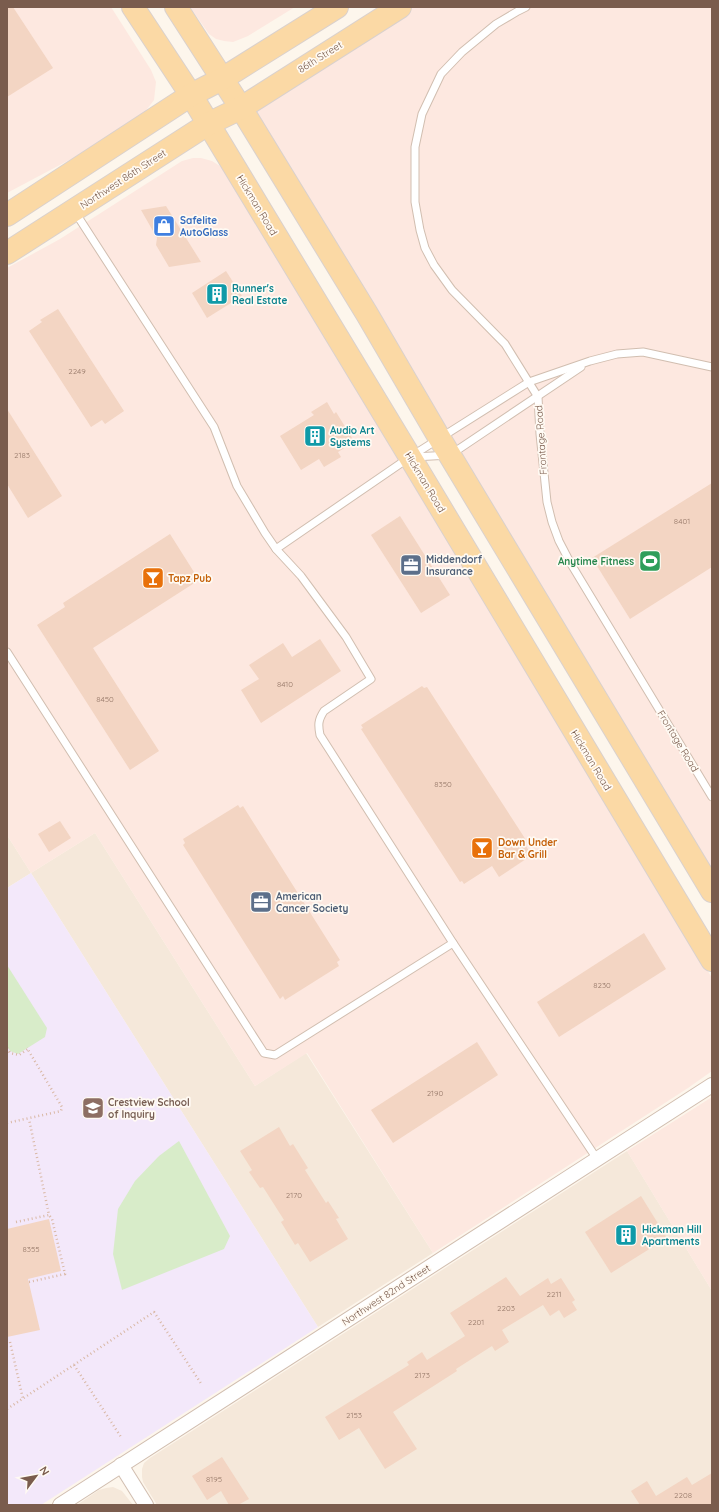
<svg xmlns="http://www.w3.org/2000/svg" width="719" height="1512" font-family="Quicksand,sans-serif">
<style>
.residential{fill:#f5e8da}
.commercial{fill:#fde8e0}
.education{fill:#f3e8fa}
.green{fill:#d8ecc9}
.building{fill:#f3d5c3}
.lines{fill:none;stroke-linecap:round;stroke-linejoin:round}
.service-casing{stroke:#d1beb0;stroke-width:9}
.minor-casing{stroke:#d1beb0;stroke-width:16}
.primary-casing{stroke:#dad1cd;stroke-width:24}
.path{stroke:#d9b8a5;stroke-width:2.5;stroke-dasharray:1 3;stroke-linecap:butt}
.service{stroke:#fff;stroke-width:7}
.minor{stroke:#fff;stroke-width:14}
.primary{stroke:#fbd9a5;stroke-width:22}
.labels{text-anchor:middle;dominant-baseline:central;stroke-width:3.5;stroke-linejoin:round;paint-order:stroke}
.number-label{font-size:8px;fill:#987a6a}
.street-label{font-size:10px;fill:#7a5c4d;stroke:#fffaf3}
.shop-label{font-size:10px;font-weight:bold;fill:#366cbe;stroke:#fffaf3;text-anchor:start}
.culture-label{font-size:10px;font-weight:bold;fill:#0d838f;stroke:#fffaf3;text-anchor:start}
.service-label{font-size:10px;font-weight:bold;fill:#4e5e75;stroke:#fffaf3;text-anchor:start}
.leisure-label{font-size:10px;font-weight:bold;fill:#27864d;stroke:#fffaf3;text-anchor:end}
.food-label{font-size:10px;font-weight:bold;fill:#c56008;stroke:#fffaf3;text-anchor:start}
.education-label{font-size:10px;font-weight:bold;fill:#785e54;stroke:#fffaf3;text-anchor:start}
</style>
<rect width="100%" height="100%" fill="#fdf6ec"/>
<g class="residential">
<polygon points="95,833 255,1086 306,1053 433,1253 318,1327 31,873 7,888 7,835 31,873"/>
<polygon points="627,1151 712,1291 712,1505 157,1505 143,1482 142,1477 142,1469 144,1463 150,1458"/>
<polygon points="113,1487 122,1491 133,1505 77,1505 99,1490 106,1488"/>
</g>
<g class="commercial">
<polygon points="7,7 111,7 151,70 156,82 154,100 144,113 73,158 7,193"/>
<polygon points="190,7 295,7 248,36 233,42 224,41 216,39 209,34"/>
<polygon points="400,7 712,7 712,891 241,108"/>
<polygon points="193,158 201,158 212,161 220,166 228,174 712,978 712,1071 688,1088 433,1253 307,1053 255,1086 95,833 31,873 7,835 7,268 60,239 182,161"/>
<polygon points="712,1097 712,1291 627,1151"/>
</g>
<polygon class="education" points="31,873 318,1327 41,1505 7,1505 7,888"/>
<g class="green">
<polygon points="7,965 47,1028 45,1037 18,1054 10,1051 7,1046"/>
<polygon points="179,1141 230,1236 224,1249 122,1290 113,1254 118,1209 135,1181 159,1156"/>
</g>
<g class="building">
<polygon points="7,7 13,7 53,68 7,97"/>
<polygon points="166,206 201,262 169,267 156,245 157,238 141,210"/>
<polygon points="226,271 242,296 207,318 192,293"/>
<polygon points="58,309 124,411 105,424 102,420 91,427 29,331 42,322 40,320"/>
<polygon points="327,402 334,414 336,412 352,438 344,444 346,447 338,452 341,457 324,467 319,459 301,470 280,436 314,415 311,412"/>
<polygon points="7,409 62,496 28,518 7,484"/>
<polygon points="712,483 712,567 630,619 592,558"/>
<polygon points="400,516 450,595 421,613 371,535"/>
<polygon points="170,534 199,580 93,648 159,751 130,770 37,625 65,607 63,603"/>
<polygon points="320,639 341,671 261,723 241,690 259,679 249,665 283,643 292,657"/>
<polygon points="422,686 424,688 427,687 526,840 523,842 532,855 499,877 492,866 464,884 462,881 460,882 361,729 363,728 361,725"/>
<polygon points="238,805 240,808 243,806 340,960 337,962 339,966 285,1000 283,996 280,999 183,845 185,843 183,839"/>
<polygon points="60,821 71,838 49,852 38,834"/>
<polygon points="644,933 666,969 559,1037 537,1002"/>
<polygon points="477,1042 498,1075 393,1143 371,1110"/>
<polygon points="279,1127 290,1146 293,1144 308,1168 305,1170 326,1203 328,1201 339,1218 336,1219 348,1239 310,1262 298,1243 295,1245 281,1222 284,1220 263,1187 260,1188 249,1172 252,1170 240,1151"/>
<polygon points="641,1196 667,1238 611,1273 585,1232"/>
<polygon points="49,1219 61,1271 28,1279 40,1330 7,1337 7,1229"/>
<polygon points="506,1277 520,1296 548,1278 551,1284 561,1278 575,1300 572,1302 577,1310 564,1318 559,1310 550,1316 543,1305 502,1330 509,1342 495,1351 492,1346 456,1369 457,1371 393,1412 417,1449 385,1469 359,1428 339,1440 325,1417 409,1365 407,1362 422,1352 427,1360 465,1336 450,1313"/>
<polygon points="222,1457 249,1499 238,1505 229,1505 221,1491 207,1500 192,1476"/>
<polygon points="712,1473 712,1505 640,1505 631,1491 647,1481 656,1496 687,1477 692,1485"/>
</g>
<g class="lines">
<g class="service-casing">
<g id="service">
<polyline points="526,7 518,11 496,24 462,52 441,74 422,114 415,147 415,202 420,230 425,248 434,265 452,290 505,344 538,397 540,434 547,502 552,522 559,541 571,564 712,797"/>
<path d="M75,212L214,427L237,486L265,533L276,549L301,576L346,637L371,679L324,711C318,720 318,725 320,735L453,943L597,1159"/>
<polyline points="414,457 450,455 581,367"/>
<polyline points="276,549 410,457 529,382 590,361 617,354 643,352 712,367"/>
<polyline points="7,652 264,1053 275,1055 453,943"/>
</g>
</g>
<g class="minor-casing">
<g id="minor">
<polyline points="121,1465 146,1505"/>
<polyline points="60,1505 712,1085"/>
</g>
</g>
<g class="primary-casing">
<g id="primary">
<polyline points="133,7 191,95 410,457 712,960"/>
<polyline points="176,7 241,108 367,314 440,439 712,891"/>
<polyline points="7,215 191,95 222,79 337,7"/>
<polyline points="7,253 208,124 241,108 400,7"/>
</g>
</g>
<g class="path">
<polyline points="7,1048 10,1053 19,1055 28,1049"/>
<polyline points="7,1123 61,1111 62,1107 27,1048"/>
<polyline points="16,1222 49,1215 29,1119"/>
<polyline points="29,1282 65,1274 52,1219 49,1215"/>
<polyline points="10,1342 23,1399"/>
<polyline points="74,1365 121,1437"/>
<polyline points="7,1409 154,1312 202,1385"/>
</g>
<use href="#service" class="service"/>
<use href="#minor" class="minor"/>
<use href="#primary" class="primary"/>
</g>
<defs>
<g id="shop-square" transform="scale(1.15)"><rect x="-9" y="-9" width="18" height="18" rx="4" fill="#3f7fe0" stroke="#fffaf3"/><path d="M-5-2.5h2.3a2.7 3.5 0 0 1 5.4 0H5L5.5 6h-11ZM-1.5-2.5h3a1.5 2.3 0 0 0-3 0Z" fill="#fff"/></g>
<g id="building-square" transform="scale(1.15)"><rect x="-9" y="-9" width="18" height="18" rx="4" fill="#0f9aa8" stroke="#fffaf3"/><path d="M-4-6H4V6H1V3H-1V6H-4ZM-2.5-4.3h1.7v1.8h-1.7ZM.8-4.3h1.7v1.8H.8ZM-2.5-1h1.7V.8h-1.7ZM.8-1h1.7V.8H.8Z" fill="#fff"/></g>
<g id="stadium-square" transform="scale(1.15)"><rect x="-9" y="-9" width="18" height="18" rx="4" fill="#2e9e5b" stroke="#fffaf3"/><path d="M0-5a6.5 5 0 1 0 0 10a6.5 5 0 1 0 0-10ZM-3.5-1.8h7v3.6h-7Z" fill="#fff"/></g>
<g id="office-square" transform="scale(1.15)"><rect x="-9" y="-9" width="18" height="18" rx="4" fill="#5c6f8a" stroke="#fffaf3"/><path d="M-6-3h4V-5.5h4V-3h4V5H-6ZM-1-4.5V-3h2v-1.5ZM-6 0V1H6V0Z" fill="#fff"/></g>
<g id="bar-square" transform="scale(1.15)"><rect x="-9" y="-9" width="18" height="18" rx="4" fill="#e8710a" stroke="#fffaf3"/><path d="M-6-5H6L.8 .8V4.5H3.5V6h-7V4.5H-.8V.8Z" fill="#fff"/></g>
<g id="school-square" transform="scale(1.15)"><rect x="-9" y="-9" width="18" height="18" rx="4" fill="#8d6e63" stroke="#fffaf3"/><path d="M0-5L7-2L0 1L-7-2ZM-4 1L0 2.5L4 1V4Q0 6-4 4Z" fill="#fff"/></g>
</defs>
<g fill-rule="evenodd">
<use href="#shop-square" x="164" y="226"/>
<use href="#building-square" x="217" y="294"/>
<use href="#building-square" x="315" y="436"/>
<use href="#stadium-square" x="650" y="561"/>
<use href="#office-square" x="411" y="565"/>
<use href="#bar-square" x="153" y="578"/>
<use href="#bar-square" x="482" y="848"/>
<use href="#office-square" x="261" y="902"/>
<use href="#school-square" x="93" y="1108"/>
<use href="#building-square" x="626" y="1235"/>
</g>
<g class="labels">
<g class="number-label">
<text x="77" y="371">2249</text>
<text x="22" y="455">2183</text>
<text x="682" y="521">8401</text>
<text x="285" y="684">8410</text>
<text x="105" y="699">8450</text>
<text x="443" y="784">8350</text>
<text x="602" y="985">8230</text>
<text x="435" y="1093">2190</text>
<text x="294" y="1195">2170</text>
<text x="31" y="1249">8355</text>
<text x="554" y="1294">2211</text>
<text x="506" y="1308">2203</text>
<text x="476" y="1322">2201</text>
<text x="422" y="1375">2173</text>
<text x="354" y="1415">2153</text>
<text x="214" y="1479">8195</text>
<text x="683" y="1495">2208</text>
</g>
<g class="street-label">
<text transform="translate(320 57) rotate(-32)">86th Street</text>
<text transform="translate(123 179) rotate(-33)">Northwest 86th Street</text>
<text transform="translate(257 205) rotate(59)">Hickman Road</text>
<text transform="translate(541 440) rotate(-94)">Frontage Road</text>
<text transform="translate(425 482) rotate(59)">Hickman Road</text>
<text transform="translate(678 741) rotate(59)">Frontage Road</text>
<text transform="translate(591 760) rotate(59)">Hickman Road</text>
<text transform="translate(386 1295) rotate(-33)">Northwest 82nd Street</text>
</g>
<g class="shop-label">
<text x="180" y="220">Safelite<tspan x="180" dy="12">AutoGlass</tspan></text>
</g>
<g class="culture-label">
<text x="232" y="288">Runner's<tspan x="232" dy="12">Real Estate</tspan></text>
<text x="330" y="430">Audio Art<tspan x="330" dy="12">Systems</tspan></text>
<text x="642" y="1229">Hickman Hill<tspan x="642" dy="12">Apartments</tspan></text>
</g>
<g class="service-label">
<text x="426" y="559">Middendorf<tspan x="426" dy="12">Insurance</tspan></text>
<text x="276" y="896">American<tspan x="276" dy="12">Cancer Society</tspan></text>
</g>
<g class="leisure-label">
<text x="634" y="561">Anytime Fitness</text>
</g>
<g class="food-label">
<text x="168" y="578">Tapz Pub</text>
<text x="498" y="842">Down Under<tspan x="498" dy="12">Bar &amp; Grill</tspan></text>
</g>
<g class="education-label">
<text x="108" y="1102">Crestview School<tspan x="108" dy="12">of Inquiry</tspan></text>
</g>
</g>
<rect width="719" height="1512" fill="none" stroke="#7a5c4d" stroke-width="16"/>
<g transform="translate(36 1476) rotate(58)" stroke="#fffaf3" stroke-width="3" paint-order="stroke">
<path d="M0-3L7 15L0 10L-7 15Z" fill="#7a5c4d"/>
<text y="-6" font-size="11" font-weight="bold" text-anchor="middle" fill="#7a5c4d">N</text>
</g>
</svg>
